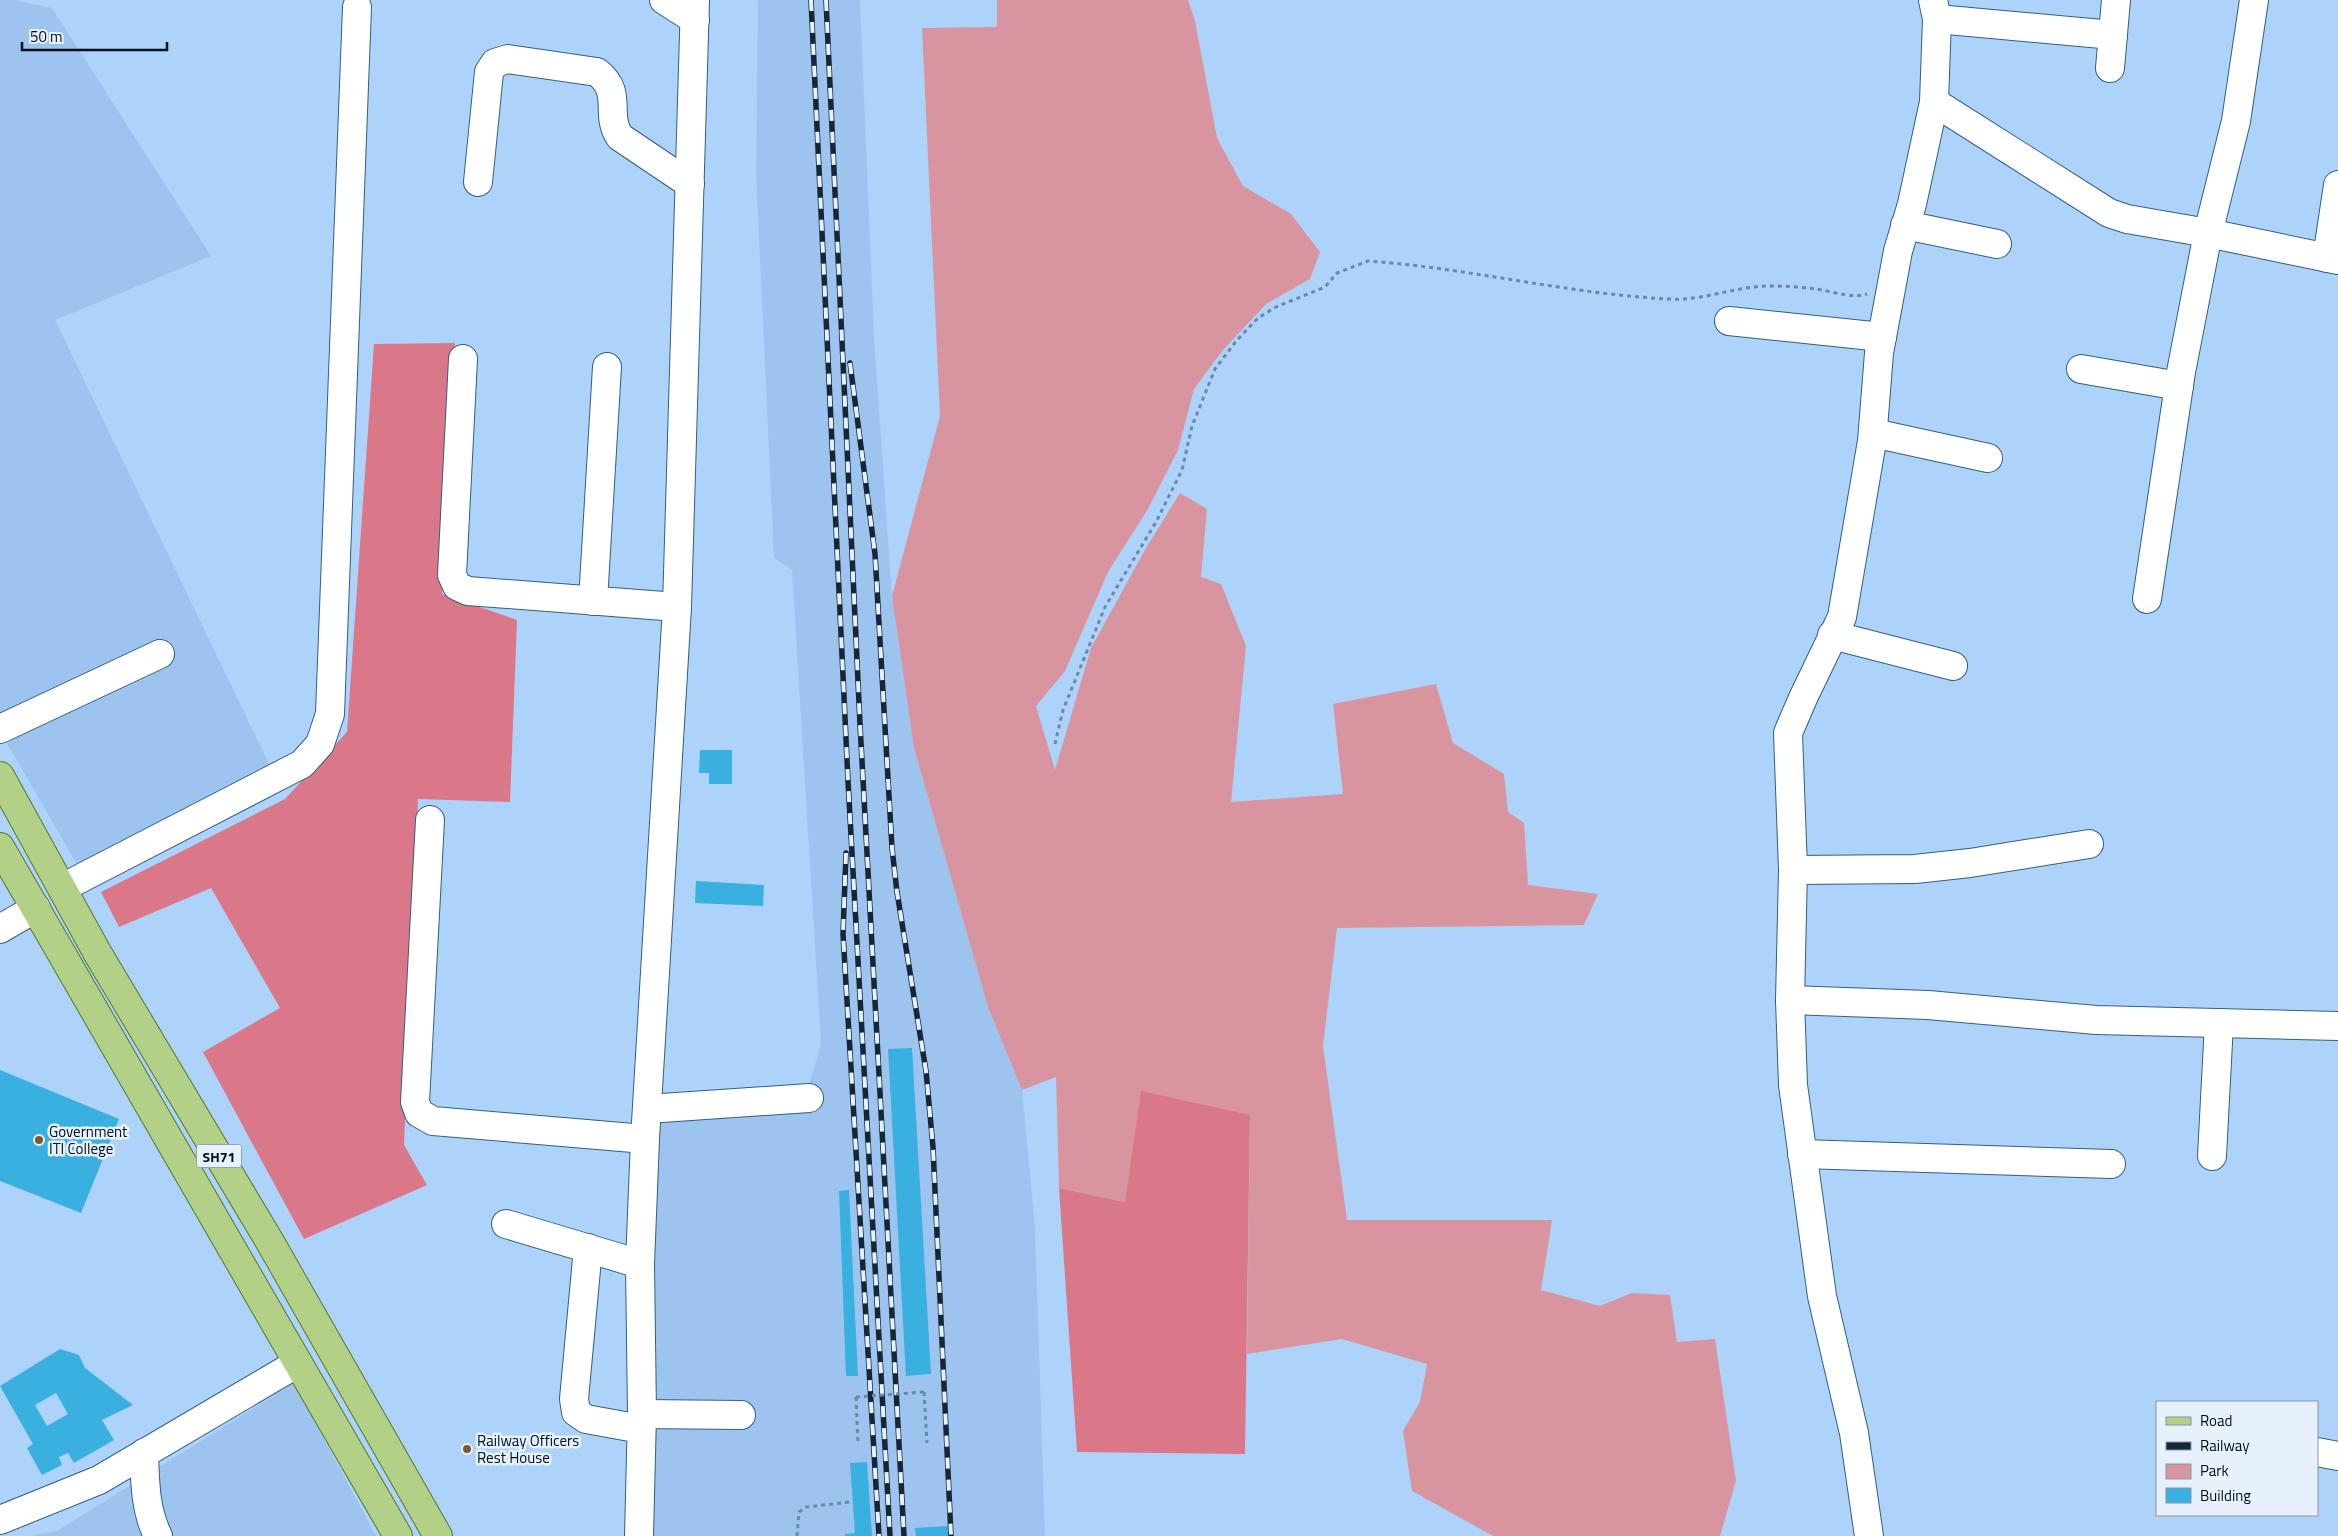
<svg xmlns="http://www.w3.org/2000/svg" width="2338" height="1536" font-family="'Titillium Web',sans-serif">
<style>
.built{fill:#9cc4ef}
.green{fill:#d9959f}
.forest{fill:#da7889}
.building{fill:#39b0e0;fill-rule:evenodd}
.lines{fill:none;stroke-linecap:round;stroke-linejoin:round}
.minor-casing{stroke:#325e88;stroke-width:30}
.major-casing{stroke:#53792d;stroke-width:30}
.path{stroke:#6b88a6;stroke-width:3;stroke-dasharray:4 4;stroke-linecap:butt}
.minor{stroke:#fff;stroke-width:28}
.major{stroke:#b2d186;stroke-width:28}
.rail-casing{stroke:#152639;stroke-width:5.5}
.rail{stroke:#e7f1fb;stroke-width:4;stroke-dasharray:11;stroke-linecap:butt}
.path-bridge{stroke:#6b88a6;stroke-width:3;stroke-dasharray:4 4;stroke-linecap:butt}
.poi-dot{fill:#7a5830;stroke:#e7f1fb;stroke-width:2}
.labels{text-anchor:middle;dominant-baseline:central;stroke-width:5;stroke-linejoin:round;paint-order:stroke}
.shield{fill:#e7f1fb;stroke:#455260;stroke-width:1}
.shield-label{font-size:14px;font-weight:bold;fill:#000e1e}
.poi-label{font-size:15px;fill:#000e1e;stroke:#e7f1fb;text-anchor:start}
</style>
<rect width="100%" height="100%" fill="#add3fa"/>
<g class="built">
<polygon points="0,0 14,0 52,8 211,256 55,320 273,772 83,875 0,731"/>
<polygon points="758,0 860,0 874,337 892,596 914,748 988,1006 1022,1090 1035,1227 1045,1536 650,1536 658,1105 806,1095 821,1044 792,570 774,558 756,172"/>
<polygon points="294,1383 376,1536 29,1536 57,1531"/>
</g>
<polygon class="green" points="997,0 1188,0 1195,21 1217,138 1243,186 1291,214 1320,252 1310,279 1266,304 1223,350 1194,389 1178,450 1148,509 1108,572 1065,671 1036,706 1055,770 1091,648 1146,548 1180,493 1207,509 1201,577 1221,584 1246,646 1231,802 1343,794 1333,704 1436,684 1453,743 1504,774 1508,812 1524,823 1528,885 1598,894 1584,925 1337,928 1323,1046 1347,1220 1552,1220 1541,1290 1600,1306 1632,1293 1670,1295 1677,1342 1715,1339 1736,1481 1720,1536 1493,1536 1412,1491 1403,1431 1420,1402 1427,1364 1342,1339 1247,1354 1250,1115 1125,1202 1059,1188 1056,1077 1022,1090 988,1007 914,748 892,596 940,416 922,28 997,27"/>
<g class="forest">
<polygon points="455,343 442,594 517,620 510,802 418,799 404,1145 427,1185 304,1239 203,1052 280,1008 211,888 119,927 101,892 285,799 347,732 374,344"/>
<polygon points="1141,1091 1250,1115 1245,1454 1077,1452 1059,1188 1125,1202"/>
</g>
<g class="building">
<polygon points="700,750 732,750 732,784 709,784 709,773 699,773"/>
<polygon points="696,881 764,885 763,906 695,903"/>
<polygon points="912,1048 931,1374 906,1376 888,1049"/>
<polygon points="0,1070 119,1119 81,1213 0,1181"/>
<polygon points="849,1190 858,1376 846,1376 839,1191"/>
<path d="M60,1349L79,1355L85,1368L133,1405L102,1420L114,1440L74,1463L68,1453L59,1457L62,1465L42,1475L27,1448L33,1444L0,1386ZM56,1393L68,1414L47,1426L35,1405Z"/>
<polygon points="867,1462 872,1536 845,1536 845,1534 855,1533 850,1463"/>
<polygon points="948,1526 948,1536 916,1536 915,1528"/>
</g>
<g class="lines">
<g class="minor-casing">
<g id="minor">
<polyline points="664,0 695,20"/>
<polyline points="1937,19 2113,35"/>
<polyline points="2110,68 2116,0"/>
<polyline points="1934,102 2109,213 2127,219 2208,233 2338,260"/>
<path d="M478,182L489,72L495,63L508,59L597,72C624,93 604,114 620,137L690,184"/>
<polyline points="1905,225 1997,244"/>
<polyline points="2327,258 2338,185"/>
<polyline points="1729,321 1882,337"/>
<polyline points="463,359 452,575 457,586 468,591 677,607"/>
<polyline points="2081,369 2179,386"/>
<polyline points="1873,433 1988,458"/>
<polyline points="2147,599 2181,372 2208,233 2236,121 2254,0"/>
<polyline points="593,601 607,367"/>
<polyline points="1832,635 1953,666"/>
<polyline points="0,729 160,654"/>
<polyline points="430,820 415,1102 419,1113 433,1121 645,1139"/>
<polyline points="1793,870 1915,869 1970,863 2089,844"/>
<polyline points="62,888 302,764 320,744 330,714 357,7"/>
<polyline points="0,929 36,908"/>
<polyline points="1790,1000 1928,1005 2096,1020 2338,1026"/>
<polyline points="647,1109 809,1098"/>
<polyline points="1802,1154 2111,1164"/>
<polyline points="2212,1156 2219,1023"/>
<polyline points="506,1224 640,1264"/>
<polyline points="588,1248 574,1399 576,1412 586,1419 641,1429"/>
<polyline points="642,1414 741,1415"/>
<polyline points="2317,1452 2338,1456"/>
<path d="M144,1453C145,1482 145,1510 158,1536"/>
<polyline points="0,1520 99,1480 298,1363"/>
<polyline points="639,1536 642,1414 640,1264 645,1139 677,607 695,0"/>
<polyline points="1869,1536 1854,1433 1822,1296 1793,1085 1790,1000 1793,870 1788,733 1803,698 1842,617 1872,441 1879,353 1898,251 1912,204 1934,102 1937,19 1933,0"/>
</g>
</g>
<g class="major-casing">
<g id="major">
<polyline points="0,776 98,954 270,1242 438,1536"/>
<polyline points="0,847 398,1536"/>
</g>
</g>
<g class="path">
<path d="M1055,744L1063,710L1105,607L1156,522L1182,470L1192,426L1215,369L1237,340L1258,318L1276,307L1325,287L1337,273L1368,261C1469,268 1568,294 1669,299C1704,301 1735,286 1770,286C1785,286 1801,287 1815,289C1832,291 1851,299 1867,294"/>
<polyline points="924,1392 927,1443"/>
<polyline points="856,1397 858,1443"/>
<polyline points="797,1536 799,1512 806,1507 850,1502"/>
</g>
<use href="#minor" class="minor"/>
<use href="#major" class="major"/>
<g class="rail-casing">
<g id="rail">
<polyline points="811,0 848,781 890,1536"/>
<polyline points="826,0 860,724 904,1536"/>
<polyline points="850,363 875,554 892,848 897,892 926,1071 933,1147 951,1536"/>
<polyline points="846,853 843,934 879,1536"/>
</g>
</g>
<use href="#rail" class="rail"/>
<polyline class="path-bridge" points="856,1397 924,1392"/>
</g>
<g class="poi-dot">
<circle cx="39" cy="1140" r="5"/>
<circle cx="467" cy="1449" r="5"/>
</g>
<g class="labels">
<rect class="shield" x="196.5" y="1144.5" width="45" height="23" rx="4"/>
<g class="shield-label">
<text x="219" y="1156">SH71</text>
</g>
<g class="poi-label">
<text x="49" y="1131">Government<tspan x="49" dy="17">ITI College</tspan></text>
<text x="477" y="1440">Railway Officers<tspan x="477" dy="17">Rest House</tspan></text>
</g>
</g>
<rect x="2156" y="1401" width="162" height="115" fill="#e7f1fb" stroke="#8b96a3"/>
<rect x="2166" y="1417" width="25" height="8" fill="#b2d186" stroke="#8b96a3"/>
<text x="2200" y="1426" font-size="15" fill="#000e1e">Road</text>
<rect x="2166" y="1442" width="25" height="8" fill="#152639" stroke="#8b96a3"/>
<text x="2200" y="1451" font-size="15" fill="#000e1e">Railway</text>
<rect x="2166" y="1464" width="25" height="15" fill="#d9959f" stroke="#8b96a3"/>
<text x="2200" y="1476" font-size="15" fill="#000e1e">Park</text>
<rect x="2166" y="1488" width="25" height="15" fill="#39b0e0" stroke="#8b96a3"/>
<text x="2200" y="1501" font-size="15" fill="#000e1e">Building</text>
<path d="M22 42v8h145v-8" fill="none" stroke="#000e1e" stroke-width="2.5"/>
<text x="30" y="42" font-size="15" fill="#000e1e" stroke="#e7f1fb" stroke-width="4" paint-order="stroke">50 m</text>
</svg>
